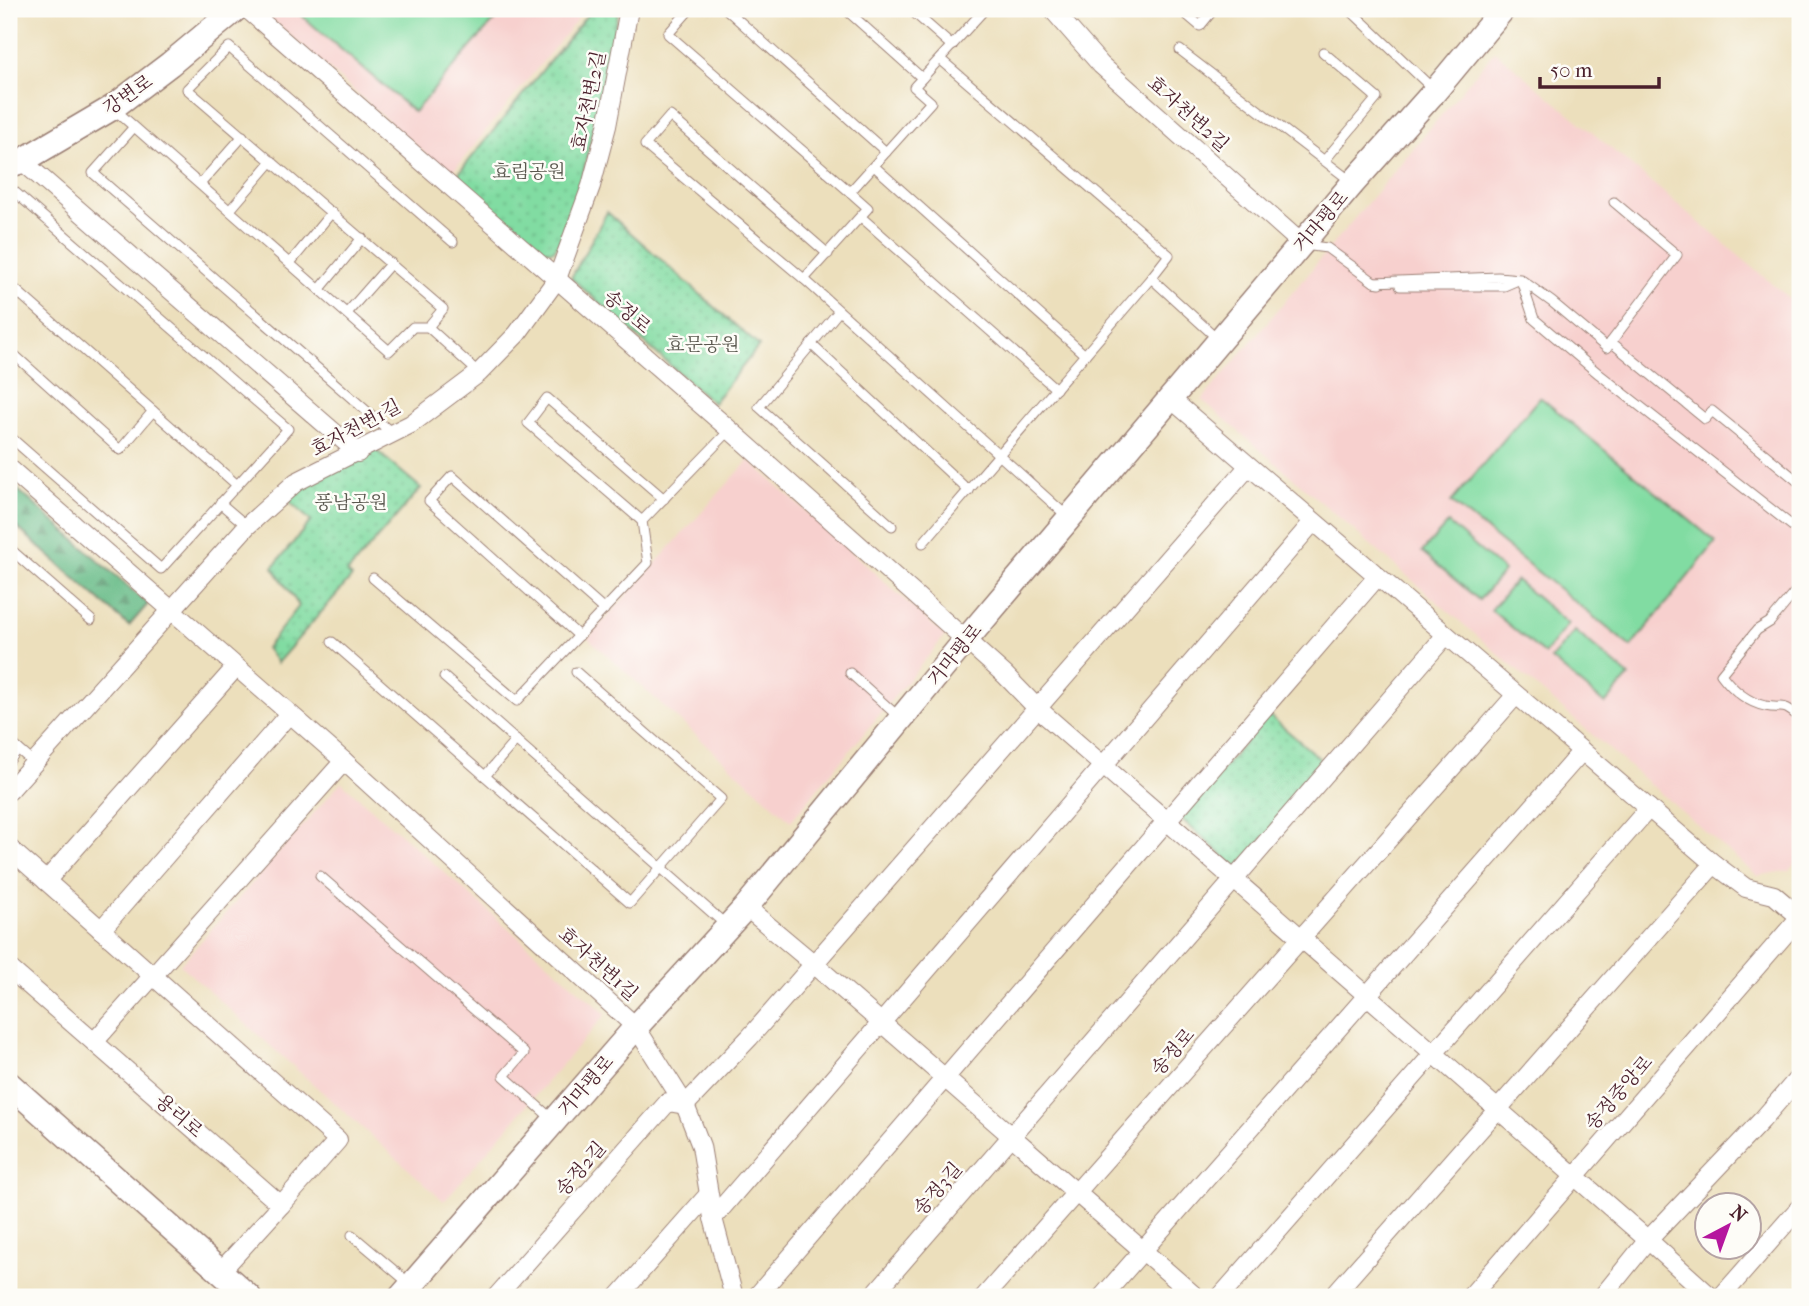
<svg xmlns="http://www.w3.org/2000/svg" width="1809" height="1306" font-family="'IM FELL French Canon','Noto Serif KR',serif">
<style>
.built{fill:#f7d0ce}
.forest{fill:url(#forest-firs);stroke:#596e5a;stroke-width:2}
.park{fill:url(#park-dots);stroke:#667e66;stroke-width:2}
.pitch{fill:#81dca2;stroke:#667e66;stroke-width:2}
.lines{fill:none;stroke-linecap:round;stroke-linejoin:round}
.lane-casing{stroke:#9b7f74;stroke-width:11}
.street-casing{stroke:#9b7f74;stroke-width:20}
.secondary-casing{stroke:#9b7f74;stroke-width:27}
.lane{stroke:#fff;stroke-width:9}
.street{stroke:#fff;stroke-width:18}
.secondary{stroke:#fff;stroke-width:24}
.labels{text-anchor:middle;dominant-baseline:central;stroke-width:5;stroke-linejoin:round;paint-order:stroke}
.street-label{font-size:19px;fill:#4a1f2b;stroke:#fdfcf7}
.park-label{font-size:19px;fill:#5a584f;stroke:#fdfcf7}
</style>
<defs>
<pattern id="forest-firs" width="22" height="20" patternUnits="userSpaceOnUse" patternTransform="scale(1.75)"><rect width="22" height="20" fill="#68bc88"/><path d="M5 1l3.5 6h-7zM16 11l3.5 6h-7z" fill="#58986f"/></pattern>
<pattern id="park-dots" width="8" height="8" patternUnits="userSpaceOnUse" patternTransform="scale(1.75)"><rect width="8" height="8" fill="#81dca2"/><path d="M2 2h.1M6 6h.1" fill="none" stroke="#71bc8c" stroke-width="1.8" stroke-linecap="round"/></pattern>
</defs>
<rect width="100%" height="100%" fill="#fdfcf7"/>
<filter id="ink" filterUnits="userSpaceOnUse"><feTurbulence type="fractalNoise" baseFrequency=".0143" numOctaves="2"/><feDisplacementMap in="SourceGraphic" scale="14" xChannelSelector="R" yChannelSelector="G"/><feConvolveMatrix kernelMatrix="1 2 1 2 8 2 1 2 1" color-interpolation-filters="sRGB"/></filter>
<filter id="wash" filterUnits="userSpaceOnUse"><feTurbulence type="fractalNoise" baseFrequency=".00686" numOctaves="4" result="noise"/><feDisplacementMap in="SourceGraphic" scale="28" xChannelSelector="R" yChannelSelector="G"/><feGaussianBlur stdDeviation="1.57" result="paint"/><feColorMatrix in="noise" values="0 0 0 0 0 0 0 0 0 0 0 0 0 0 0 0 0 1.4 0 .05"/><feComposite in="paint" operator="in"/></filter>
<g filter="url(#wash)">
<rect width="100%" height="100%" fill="#ecdfbc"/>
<g class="built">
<polygon points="260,9 586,9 450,175"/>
<polygon points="1495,51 1800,307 1800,858 1790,870 1757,876 1202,400"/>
<polygon points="749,460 945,636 791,821 588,638"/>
<polygon points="341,782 606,1014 444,1201 180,965"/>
</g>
<polygon class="forest" points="9,482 148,604 129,626 9,520"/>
<g class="park">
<polygon points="592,9 619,9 572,225 554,250 538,252 455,178"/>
<polygon points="607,212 759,346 713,403 571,278"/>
<polygon points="371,446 421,488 347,573 352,577 277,663 266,648 299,606 273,567 311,521 282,495"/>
<polygon points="1269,715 1327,765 1237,868 1180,818"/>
</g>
<g class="pitch">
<polygon points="294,9 490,9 498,16 414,112"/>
<polygon points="1540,397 1716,542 1631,647 1451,502"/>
<polygon points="1448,523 1504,571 1479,600 1422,552"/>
<polygon points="1516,580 1568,624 1544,654 1491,610"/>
<polygon points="1575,631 1629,676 1605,704 1551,659"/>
</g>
</g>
<g filter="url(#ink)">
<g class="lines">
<g class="lane-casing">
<g id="lane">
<polyline points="690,9 668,34 850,192"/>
<polyline points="726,9 886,152"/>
<polyline points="845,9 922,78"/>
<polyline points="910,9 952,46"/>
<polyline points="985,9 914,87 931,102 850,192 868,208 804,279 1068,517"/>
<polyline points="1180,9 1200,26 1214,9"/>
<polyline points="1349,9 1434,90"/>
<polyline points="1180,50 1352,182"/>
<polyline points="1323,52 1377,98 1325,160"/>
<polyline points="940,59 1169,255 1151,278"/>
<polyline points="114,109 389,351 413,327 428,327 479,373"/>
<polyline points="134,127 93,173 393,434"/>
<polyline points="874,166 1085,355"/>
<polyline points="200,184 243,136"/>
<polyline points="9,187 288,429 161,569 9,436"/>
<polyline points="230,210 272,161"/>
<polyline points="861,217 1056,389"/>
<polyline points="1304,245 1327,248 1374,282 1380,283"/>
<polyline points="290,263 332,212"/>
<polyline points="804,279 645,145 670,116 828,254"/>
<polyline points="1521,280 1534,319 1599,374 1800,532"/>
<polyline points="1374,282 1498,277 1520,279 1552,302 1607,348 1611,342 1705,419 1712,411 1800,483"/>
<polyline points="9,284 237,485"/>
<polyline points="1400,286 1504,286 1518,280"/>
<polyline points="320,289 362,238"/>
<polyline points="9,305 19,293"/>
<polyline points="839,311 759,407 892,526"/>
<polyline points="347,313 391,263"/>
<polyline points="428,327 443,309 187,89 229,47 453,242"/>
<polyline points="1611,342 1677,255 1614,202"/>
<polyline points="811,344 969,491"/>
<polyline points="9,350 120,450 153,411"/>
<polyline points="220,503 247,526"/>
<polyline points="642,521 528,423 547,398 664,499"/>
<polyline points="923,543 1151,278 1219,340"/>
<polyline points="9,548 91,620"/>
<polyline points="1800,575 1800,577"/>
<polyline points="373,578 517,701 648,563 642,521 730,430"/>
<path d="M1800,586L1770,622L1757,630L1721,674C1732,689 1747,702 1765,706C1786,710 1780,701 1800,718"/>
<polyline points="579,636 429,501 452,476 604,610"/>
<polyline points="332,642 630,903 721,799 576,672"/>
<polyline points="850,673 901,719"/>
<polyline points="444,677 726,925"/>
<polyline points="9,741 34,763"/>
<polyline points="9,761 18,749"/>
<polyline points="485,776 516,740"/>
<polyline points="320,876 524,1053 504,1076 553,1120"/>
<polyline points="352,1235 410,1284"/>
</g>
</g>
<g class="street-casing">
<g id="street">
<polyline points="247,9 730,430 1005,675 1037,708 1648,1240 1711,1297"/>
<polyline points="1052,9 1101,65 1302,244"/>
<polyline points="22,161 358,453"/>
<polyline points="1171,399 1714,864 1746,888 1774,895 1800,917"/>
<polyline points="9,468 344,761 636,1027 685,1105 701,1146 713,1218 734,1297"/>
<polyline points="9,791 247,526 296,482 411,424 479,373 517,334 557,279 591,186 607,126 629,9"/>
<polyline points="9,848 338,1140 281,1205"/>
<polyline points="46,881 236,667"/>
<polyline points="746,907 814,964 1196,1297"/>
<polyline points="101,930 289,714"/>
<polyline points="9,968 281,1205 220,1272"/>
<polyline points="94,1042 344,761"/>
<polyline points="713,1218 1313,522"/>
<polyline points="496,1297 668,1102 685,1105 750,1037 1248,467"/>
<polyline points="618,1297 708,1195"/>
<polyline points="756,1297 1377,577"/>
<polyline points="872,1297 1446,635"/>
<polyline points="984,1297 1516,695"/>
<polyline points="1102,1297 1582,751"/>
<polyline points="1220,1297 1649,808"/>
<polyline points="1332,1297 1714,864"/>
<polyline points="1470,1297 1800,917"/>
<polyline points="1602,1297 1648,1240 1762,1120 1800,1076"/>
<polyline points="1721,1297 1800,1207"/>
</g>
</g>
<g class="secondary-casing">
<g id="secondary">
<polyline points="9,165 22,161 112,108 170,64 236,9"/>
<polyline points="9,1084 249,1297"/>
<polyline points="401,1297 636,1027 746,907 965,641 1353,183 1435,91 1503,9"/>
</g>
</g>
<use href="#lane" class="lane"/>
<use href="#street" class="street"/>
<use href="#secondary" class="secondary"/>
</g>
</g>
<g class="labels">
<g class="street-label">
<text transform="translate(128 95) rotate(-35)">강변로</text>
<text transform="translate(589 101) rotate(-78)">효자천변2길</text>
<text transform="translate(1188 114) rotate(42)">효자천변2길</text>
<text transform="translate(1321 222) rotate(-50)">거마평로</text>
<text transform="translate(627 312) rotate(41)">송정로</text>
<text transform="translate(356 428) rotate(-28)">효자천변1길</text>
<text transform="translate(955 655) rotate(-51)">거마평로</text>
<text transform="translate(598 964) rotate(42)">효자천변1길</text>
<text transform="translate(1173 1052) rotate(-49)">송정로</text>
<text transform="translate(586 1086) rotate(-49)">거마평로</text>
<text transform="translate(1619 1093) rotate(-49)">송정중앙로</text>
<text transform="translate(179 1116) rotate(41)">용리로</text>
<text transform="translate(581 1169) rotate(-49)">송정2길</text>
<text transform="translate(938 1189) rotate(-49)">송정3길</text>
</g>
<g class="park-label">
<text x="529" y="172">효림공원</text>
<text x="703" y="345">효문공원</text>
<text x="351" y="503">풍남공원</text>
</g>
</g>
<rect width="1809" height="1306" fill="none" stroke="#fdfcf7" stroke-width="35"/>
<g transform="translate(1728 1226) rotate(41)"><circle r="33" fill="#fdfcf7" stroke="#b5a4a5" stroke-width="2"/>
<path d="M0-5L12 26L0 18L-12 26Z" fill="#b5179e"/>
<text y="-10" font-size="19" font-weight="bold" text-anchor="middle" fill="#4a1f2b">N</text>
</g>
<path d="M1540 77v10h119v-10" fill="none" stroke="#4a1f2b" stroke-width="3.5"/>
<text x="1550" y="77" font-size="21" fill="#4a1f2b" stroke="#fdfcf7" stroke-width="5" paint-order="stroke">50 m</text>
</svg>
